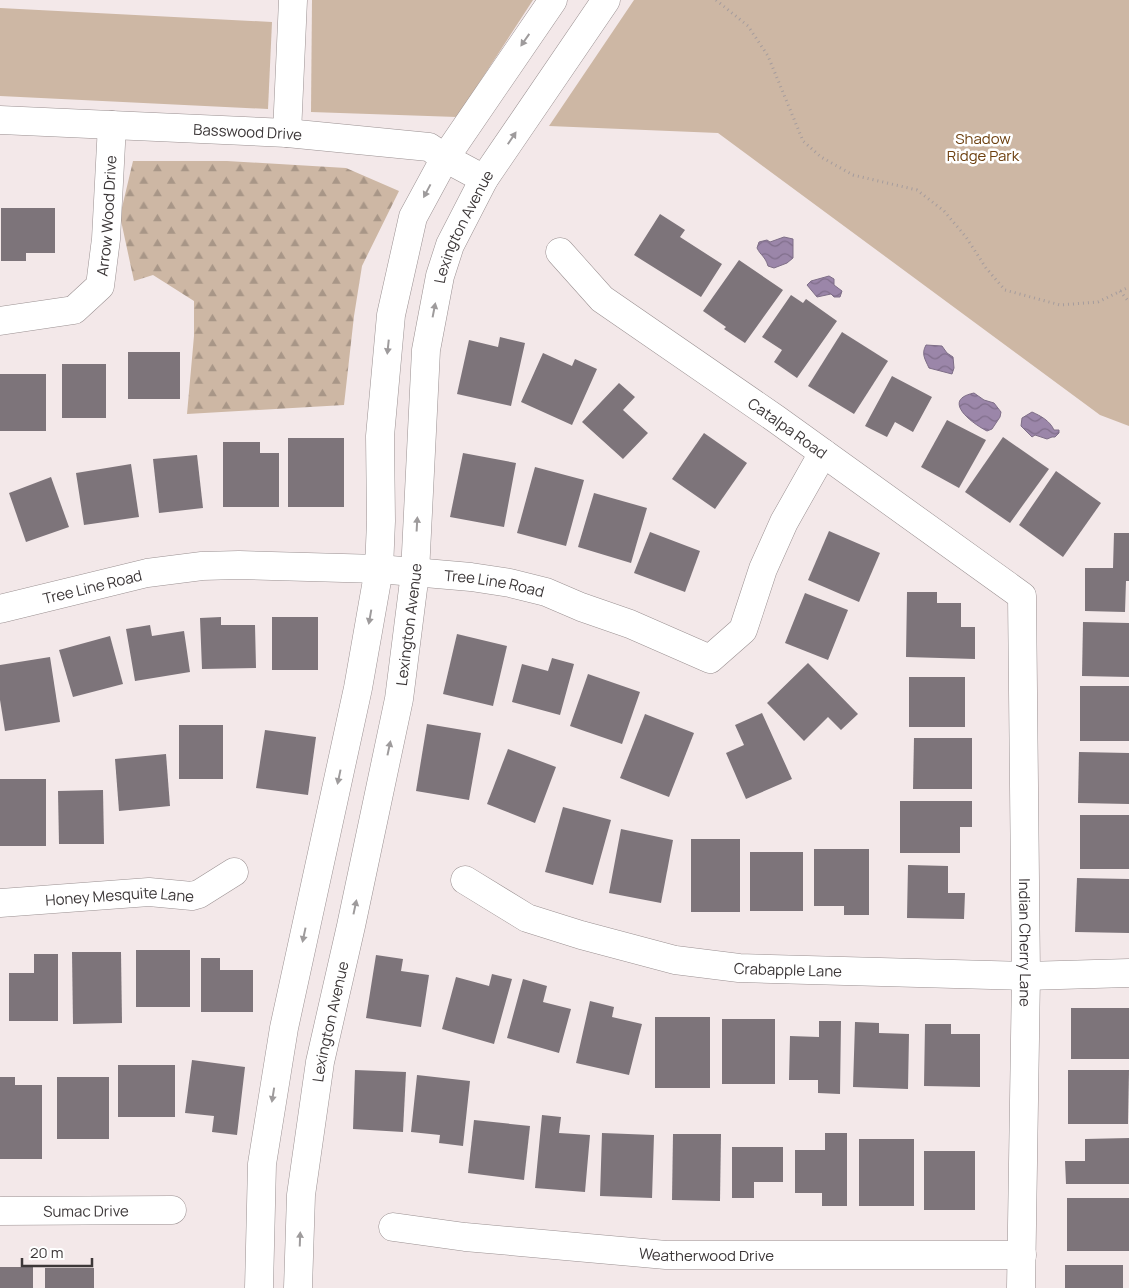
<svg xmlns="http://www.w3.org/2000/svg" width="1129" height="1288" font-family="Manrope,sans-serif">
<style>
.green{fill:#cdb7a4}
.forest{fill:url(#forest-firs)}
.water{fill:url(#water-waves);stroke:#7e6e87}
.building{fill:#7d747a}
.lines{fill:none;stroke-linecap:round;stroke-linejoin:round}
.minor-casing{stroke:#9a9091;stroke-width:29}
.path{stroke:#a59c9d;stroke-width:3;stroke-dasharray:1 4;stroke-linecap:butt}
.minor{stroke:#fff;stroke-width:28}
.oneway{fill:#9e9b9c}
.labels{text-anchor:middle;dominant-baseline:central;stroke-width:5;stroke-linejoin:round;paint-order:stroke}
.street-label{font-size:15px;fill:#3c3738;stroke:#fff}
.park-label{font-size:15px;fill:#6d4010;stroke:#fff}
</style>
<defs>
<pattern id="forest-firs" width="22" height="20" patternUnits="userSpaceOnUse" patternTransform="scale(1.25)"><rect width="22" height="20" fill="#cdb7a4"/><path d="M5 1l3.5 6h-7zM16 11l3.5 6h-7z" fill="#a89687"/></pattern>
<pattern id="water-waves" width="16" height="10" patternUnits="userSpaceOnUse" patternTransform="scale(1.25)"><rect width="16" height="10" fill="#9b86a9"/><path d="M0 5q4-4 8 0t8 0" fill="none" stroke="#806e8b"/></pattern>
</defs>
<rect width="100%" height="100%" fill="#f3e8e9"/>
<g class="green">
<polygon points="312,0 533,0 457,117 311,112"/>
<polygon points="634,0 1129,0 1129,426 1100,415 718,133 549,126"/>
<polygon points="0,8 272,22 268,109 0,96"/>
</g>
<polygon class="forest" points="133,161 227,161 346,168 399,191 362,266 354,316 344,405 187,414 194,336 194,301 153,275 134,281 120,216"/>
<g class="water">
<path d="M784,237L793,239V258L787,263L774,268L768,266C765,256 761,256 757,248L759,242L767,240L770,242Z"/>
<polygon points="829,276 834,279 834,285 842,291 840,297 834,297 831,294 817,297 807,285 811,281"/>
<path d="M926,345L942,346L947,353L953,357L954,368L952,374L929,368C925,359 921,354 926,345Z"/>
<path d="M974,393L984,400L994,403L1001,412L1000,417L992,429L987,431C973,424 940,400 974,393Z"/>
<path d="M1032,412C1041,416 1050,421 1054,430H1059V433L1055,437H1052L1047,439L1035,435L1032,437L1021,426L1022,418Z"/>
</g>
<g class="building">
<polygon points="1,208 55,208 55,253 26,253 26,261 1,261"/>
<polygon points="660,214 685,230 680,237 722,264 701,297 634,255"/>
<polygon points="739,260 783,290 745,343 724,329 726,327 703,311"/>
<polygon points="791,295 803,303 806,299 837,321 797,378 774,362 782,350 762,337"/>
<polygon points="842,332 888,361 854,414 808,386"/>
<polygon points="500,337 525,343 511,406 457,394 469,340 498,347"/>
<rect x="128" y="352" width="52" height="47"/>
<polygon points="543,353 572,366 575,359 597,369 572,425 521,402"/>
<rect x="62" y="364" width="44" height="54"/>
<rect x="0" y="374" width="46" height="57"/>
<polygon points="892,376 932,397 913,432 895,422 887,437 865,426"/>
<polygon points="619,383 635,397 623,410 648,433 623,459 582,422"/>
<polygon points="947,420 986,440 959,488 921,467"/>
<polygon points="704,433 747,463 715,509 672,479"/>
<polygon points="1003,437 1049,469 1010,523 965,492"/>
<rect x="288" y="438" width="56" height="69"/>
<polygon points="223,442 260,442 260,453 279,453 279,507 223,507"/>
<polygon points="463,453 516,463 504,527 450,517"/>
<polygon points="197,455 203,508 159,513 153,459"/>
<polygon points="131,464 139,517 84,525 76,473"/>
<polygon points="535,467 584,480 566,546 517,533"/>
<polygon points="1056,471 1101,503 1063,557 1019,525"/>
<polygon points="51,477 69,527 26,542 9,493"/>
<polygon points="594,493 647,508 631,563 578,547"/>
<polygon points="829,531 880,553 859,602 808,580"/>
<polygon points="650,532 700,551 685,592 634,573"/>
<polygon points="1114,533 1129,533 1129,581 1126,581 1125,612 1085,611 1085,568 1113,568"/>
<polygon points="907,592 937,592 937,603 961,603 961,627 975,627 975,659 906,657"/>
<polygon points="805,593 848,610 828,660 785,643"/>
<polygon points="221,617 221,625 255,625 256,668 202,669 200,618"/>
<rect x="272" y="617" width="46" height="53"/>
<polygon points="1083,622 1129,623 1129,677 1082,676"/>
<polygon points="150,625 152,636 184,631 190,672 135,681 126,629"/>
<polygon points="457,634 507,646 493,706 443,694"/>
<polygon points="110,636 123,684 73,697 59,650"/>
<polygon points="50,657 60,722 5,731 0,700 0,665"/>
<polygon points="552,658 574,664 560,715 512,702 522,664 548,671"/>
<polygon points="808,663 858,714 841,730 828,717 804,741 767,703"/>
<polygon points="588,674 640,692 622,744 570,726"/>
<rect x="909" y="677" width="56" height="50"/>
<rect x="1080" y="686" width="49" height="55"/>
<polygon points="762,713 792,779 746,799 726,753 744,745 735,725"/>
<polygon points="645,714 694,733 669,797 620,778"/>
<polygon points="427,724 481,733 469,800 416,791"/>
<rect x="179" y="725" width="44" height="54"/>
<polygon points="265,730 316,737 308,795 256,788"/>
<polygon points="914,738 972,738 972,789 913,789"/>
<polygon points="508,749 556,767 535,823 487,804"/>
<polygon points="1079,752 1129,753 1129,804 1078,803"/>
<polygon points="166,754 170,806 119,811 115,759"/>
<rect x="0" y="779" width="46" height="67"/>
<polygon points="103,790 104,844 59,844 58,791"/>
<polygon points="900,801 972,801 972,827 960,827 960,853 900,853"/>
<polygon points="563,807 611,820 593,885 545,872"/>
<rect x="1080" y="815" width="49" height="54"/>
<polygon points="621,829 673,840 661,903 609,893"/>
<rect x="691" y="839" width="49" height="73"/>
<polygon points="814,849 869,849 869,915 844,915 844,906 814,906"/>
<rect x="750" y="852" width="53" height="59"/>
<polygon points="908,865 948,866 948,893 965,893 964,919 907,918"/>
<polygon points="1077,878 1129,879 1129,933 1075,932"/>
<rect x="136" y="950" width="54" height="57"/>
<polygon points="72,952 121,952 122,1023 73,1024"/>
<polygon points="34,954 58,954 58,1021 9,1021 9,973 34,973"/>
<polygon points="376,955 403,959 401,971 429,975 421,1027 366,1018"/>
<polygon points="201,958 220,958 220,970 253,970 253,1012 201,1012"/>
<polygon points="492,974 512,979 494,1044 442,1029 456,977 489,986"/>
<polygon points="523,979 547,986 543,1002 571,1009 559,1053 507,1038"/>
<polygon points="590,1001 614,1007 612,1017 642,1024 629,1075 576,1063"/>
<rect x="1071" y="1008" width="58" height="51"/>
<rect x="655" y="1017" width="55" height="71"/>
<rect x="722" y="1019" width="53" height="65"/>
<polygon points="819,1021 841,1021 840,1094 818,1093 818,1080 789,1080 790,1036 819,1037"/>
<polygon points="855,1022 879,1023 879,1033 909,1034 908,1089 853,1087"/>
<polygon points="925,1024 951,1024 951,1034 980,1034 980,1087 924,1086"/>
<polygon points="192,1060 245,1067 237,1135 212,1132 214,1116 185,1113"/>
<rect x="118" y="1065" width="57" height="52"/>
<polygon points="355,1070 406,1072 403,1132 353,1129"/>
<polygon points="1068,1070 1129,1070 1128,1124 1068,1124"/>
<polygon points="417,1075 470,1081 463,1146 439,1143 440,1135 411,1132"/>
<polygon points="0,1077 15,1077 15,1085 42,1085 42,1159 0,1159"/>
<rect x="57" y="1077" width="52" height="62"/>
<polygon points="542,1115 561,1117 559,1133 590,1135 585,1192 535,1188"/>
<polygon points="474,1120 530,1126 524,1180 468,1173"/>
<polygon points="602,1133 654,1135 652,1198 600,1196"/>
<polygon points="825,1133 847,1133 847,1206 822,1206 822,1193 795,1193 795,1150 825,1150"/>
<polygon points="673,1134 721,1134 720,1201 672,1200"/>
<polygon points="1129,1138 1129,1184 1066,1184 1065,1161 1085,1161 1085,1139"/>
<rect x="859" y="1139" width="55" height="67"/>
<polygon points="732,1147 783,1147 783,1182 754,1182 754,1198 732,1198"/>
<rect x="924" y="1151" width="51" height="59"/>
<rect x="1067" y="1198" width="62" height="53"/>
<rect x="1065" y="1265" width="58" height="23"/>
<rect x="0" y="1267" width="33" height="21"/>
<rect x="45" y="1268" width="49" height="20"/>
</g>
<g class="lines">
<g class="minor-casing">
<g id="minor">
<path id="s1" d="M0,120L287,133L429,147L445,158L484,179"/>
<polyline points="287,133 293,0"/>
<path id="s2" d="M560,252L602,299L776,419L1022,596L1026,976L1021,1288"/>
<path id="s3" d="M0,321L74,310L100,286L106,239L112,125"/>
<path id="s4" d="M0,609L147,573L202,566L239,565L379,569L471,577L510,583L546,592L581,607L630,624L710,659L743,630L763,569L784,522L823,453"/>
<path id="s5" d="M465,880L527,918L581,935L675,960L739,968L1026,976L1129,973"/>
<path id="s6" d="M0,903L149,892L192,896L199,894L234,872"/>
<path id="s7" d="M0,1211L172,1210"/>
<path id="s8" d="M393,1227L465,1237L666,1255H1022"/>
<polyline points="259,1288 262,1164 284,1028 358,688 379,569 381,521 380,436 391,315 413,217 445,158 553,0"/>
<path id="s9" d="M298,1288L301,1195L320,1062L351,926L399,699L415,573L426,350L440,276L450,245L484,179L606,0"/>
</g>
</g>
<g class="path">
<polyline points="716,0 748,26 768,56 803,141 821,157 853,175 917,190 944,211 966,237 986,268 1005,290 1060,305 1098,302 1129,287"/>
<polyline points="1120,291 1129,302"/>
</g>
<use href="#minor" class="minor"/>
</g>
<defs><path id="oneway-solid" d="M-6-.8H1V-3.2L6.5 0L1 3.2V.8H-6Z" transform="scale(1.25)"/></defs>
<g class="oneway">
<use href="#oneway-solid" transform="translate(525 40) rotate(125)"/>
<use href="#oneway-solid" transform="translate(512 138) rotate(-56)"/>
<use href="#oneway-solid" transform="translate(427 191) rotate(118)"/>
<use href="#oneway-solid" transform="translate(434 310) rotate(-79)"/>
<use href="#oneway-solid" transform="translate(388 347) rotate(96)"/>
<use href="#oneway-solid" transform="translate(417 524) rotate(-87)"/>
<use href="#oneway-solid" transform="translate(370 617) rotate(100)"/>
<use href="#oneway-solid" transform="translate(389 748) rotate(-78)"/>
<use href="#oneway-solid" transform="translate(339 777) rotate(102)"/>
<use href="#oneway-solid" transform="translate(355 907) rotate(-78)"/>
<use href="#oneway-solid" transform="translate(304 935) rotate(102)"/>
<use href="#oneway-solid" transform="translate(273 1095) rotate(99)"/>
<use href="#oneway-solid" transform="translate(300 1239) rotate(-88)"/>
</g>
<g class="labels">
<g class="street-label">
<text stroke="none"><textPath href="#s1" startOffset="248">Basswood Drive</textPath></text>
<text stroke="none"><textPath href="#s3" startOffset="181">Arrow Wood Drive</textPath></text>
<text stroke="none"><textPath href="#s9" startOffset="1079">Lexington Avenue</textPath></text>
<text stroke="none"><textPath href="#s2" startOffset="289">Catalpa Road</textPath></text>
<text stroke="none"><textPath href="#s4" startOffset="500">Tree Line Road</textPath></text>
<text stroke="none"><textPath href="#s4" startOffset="95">Tree Line Road</textPath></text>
<text stroke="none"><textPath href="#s9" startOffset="674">Lexington Avenue</textPath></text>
<text stroke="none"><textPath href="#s6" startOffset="120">Honey Mesquite Lane</textPath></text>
<text stroke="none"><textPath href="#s2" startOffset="924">Indian Cherry Lane</textPath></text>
<text stroke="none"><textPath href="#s5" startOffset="340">Crabapple Lane</textPath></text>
<text stroke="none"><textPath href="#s9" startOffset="269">Lexington Avenue</textPath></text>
<text stroke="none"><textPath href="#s7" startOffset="86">Sumac Drive</textPath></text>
<text stroke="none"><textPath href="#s8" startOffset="315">Weatherwood Drive</textPath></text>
</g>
<g class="park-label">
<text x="983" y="138">Shadow<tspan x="983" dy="17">Ridge Park</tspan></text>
</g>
</g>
<path d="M22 1258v8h70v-8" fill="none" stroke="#3c3738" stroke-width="2.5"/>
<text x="30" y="1258" font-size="15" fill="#3c3738" stroke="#ffffff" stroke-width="4" paint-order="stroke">20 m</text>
</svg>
